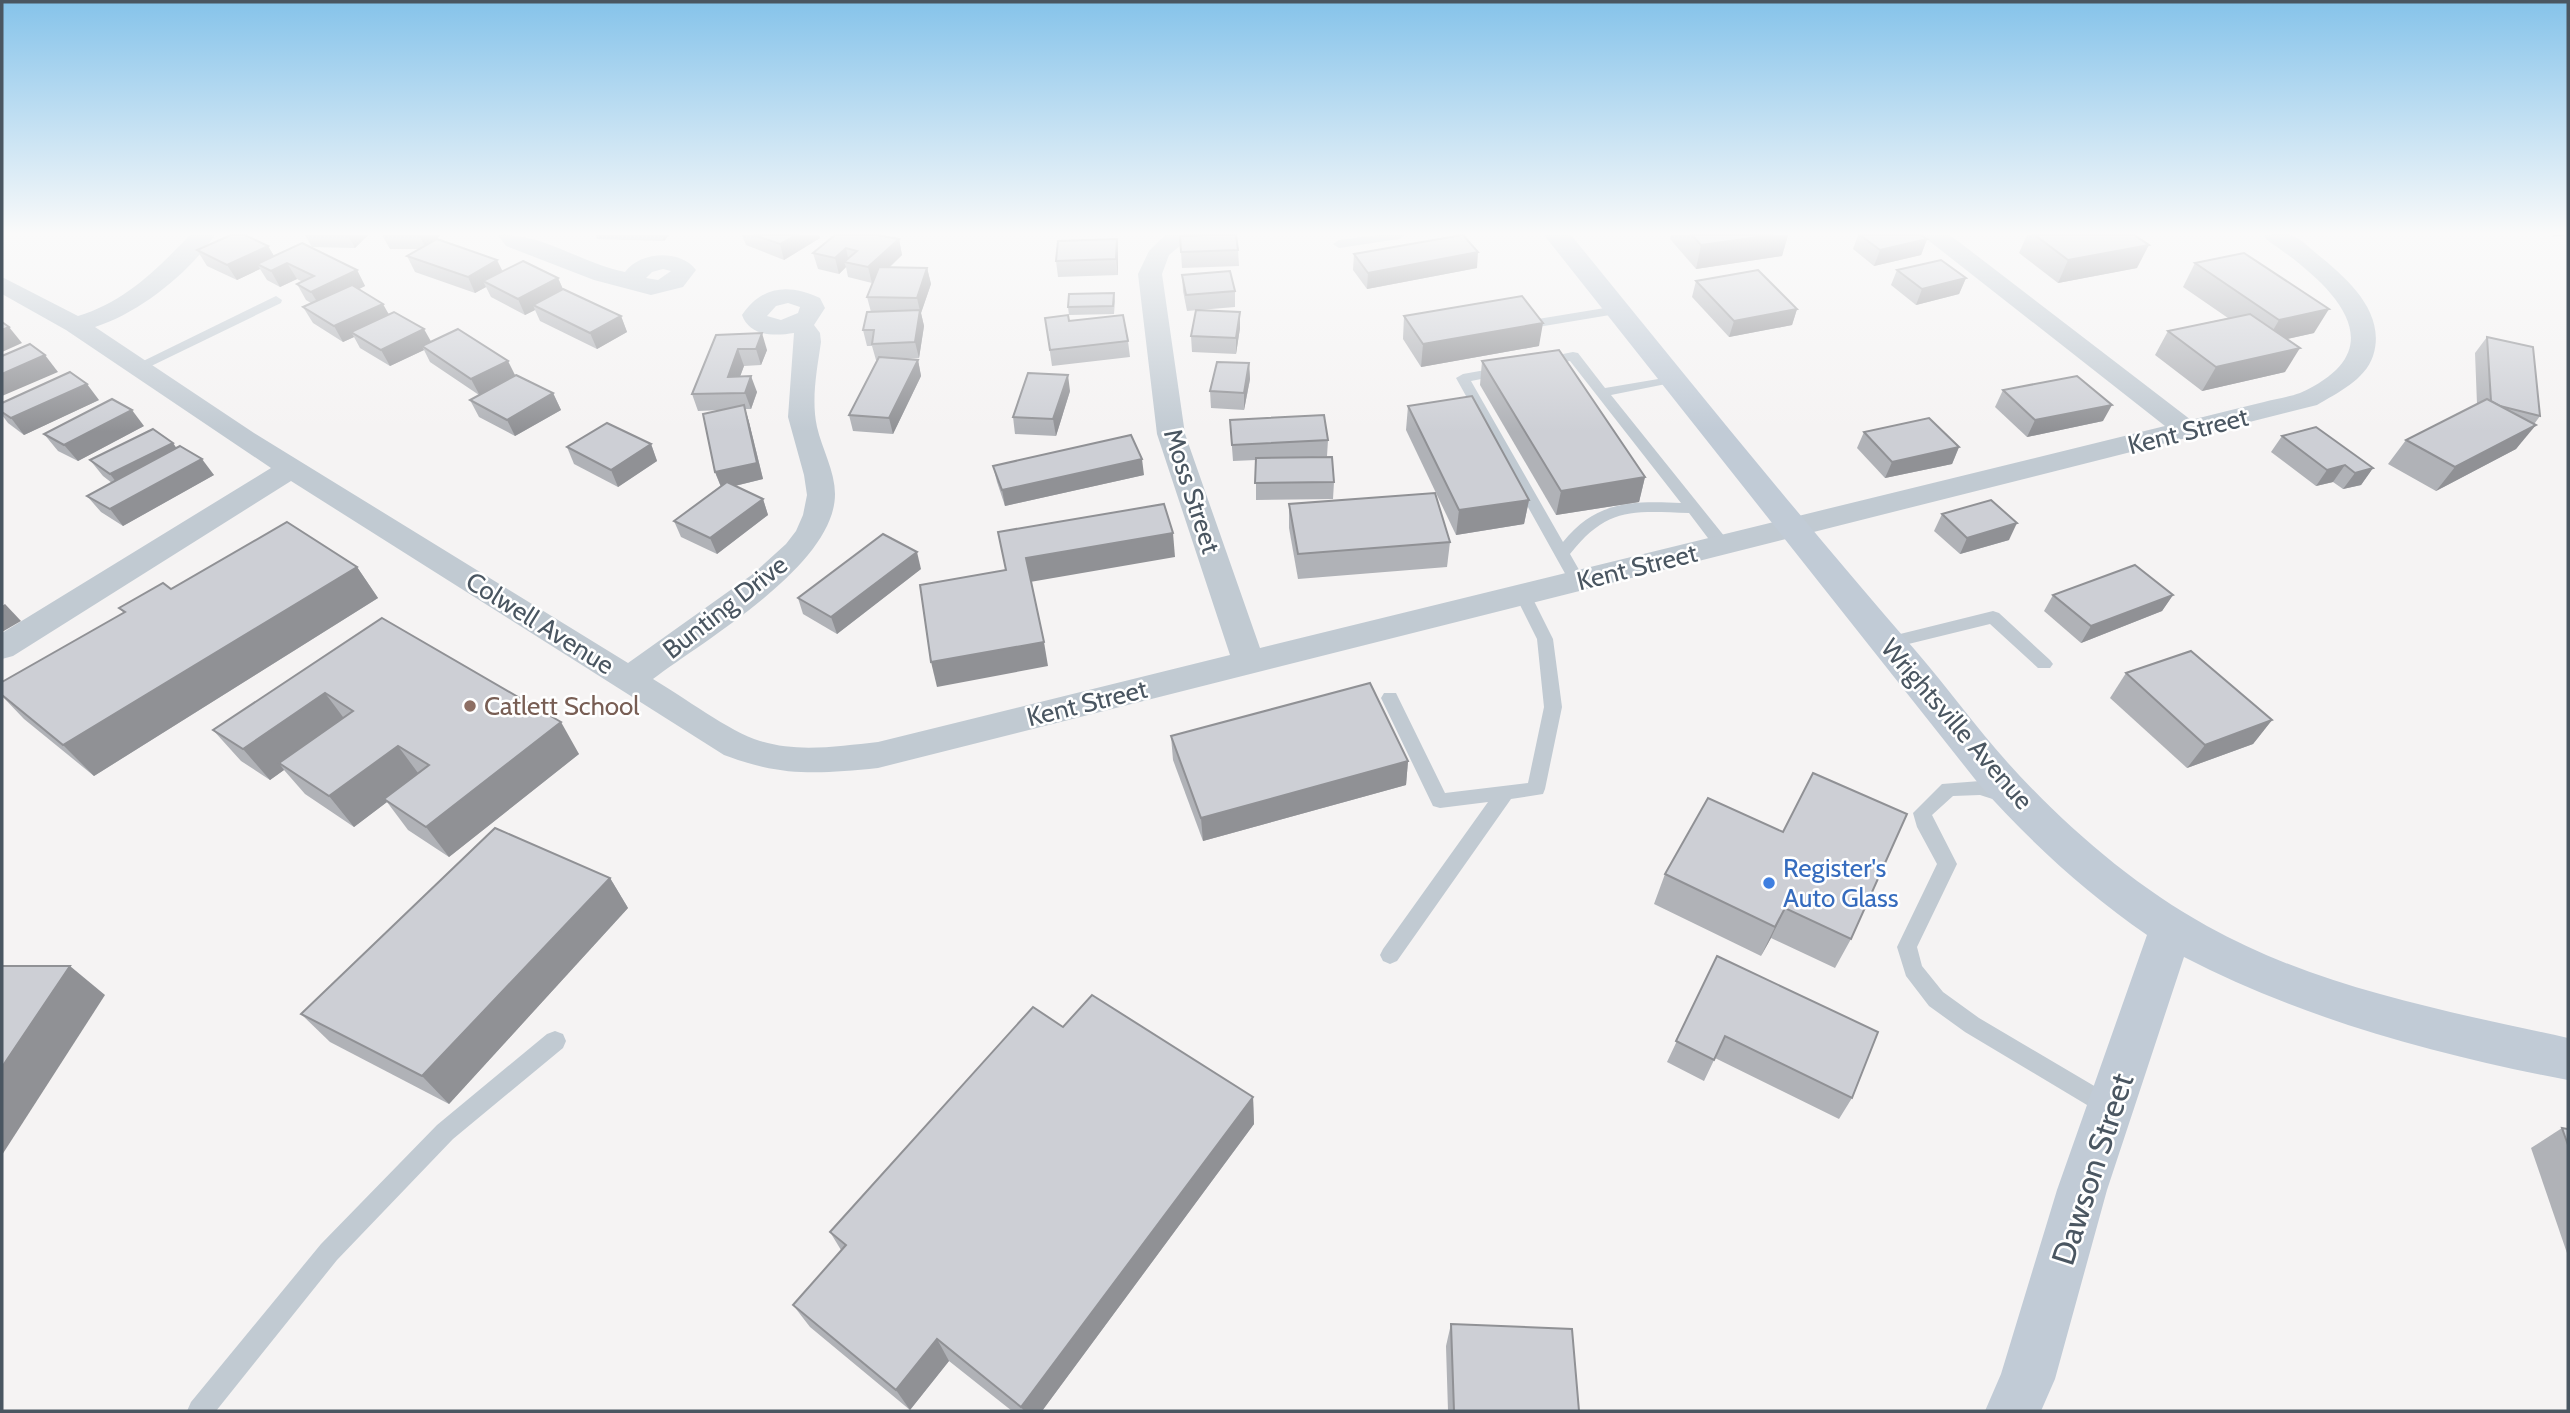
<svg xmlns="http://www.w3.org/2000/svg" width="2570" height="1413" font-family="Cabin,sans-serif">
<style>
.lines{fill:none;stroke-linecap:round;stroke-linejoin:round}
.lane{fill:#c1cad2;fill-rule:evenodd}
.street{fill:#c1cad2;fill-rule:evenodd}
.secondary{fill:#c1cbd6;fill-rule:evenodd}
.wall{fill:#b0b2b7}
.shaded-wall{fill:#909195}
.building{fill:#cdcfd5;stroke:#909195;stroke-width:2}
.education-dot{fill:#8d6e63;stroke:#fff;stroke-width:2.5}
.shop-dot{fill:#3f7fe0;stroke:#fff;stroke-width:2.5}
.labels{text-anchor:middle;dominant-baseline:central;stroke-width:5;stroke-linejoin:round;paint-order:stroke}
.street-label{font-size:26px;fill:#4a5661;stroke:#fff}
.education-label{font-size:26px;fill:#785e54;stroke:#fff;text-anchor:start}
.shop-label{font-size:26px;fill:#366cbe;stroke:#fff;text-anchor:start}
.near-street-label{font-size:32px;fill:#4a5661;stroke:#fff}
</style>
<rect width="100%" height="100%" fill="#f5f3f3"/>
<g class="lines">
<g class="lane">
<polygon points="1378,235 1405,235 1399,239 1339,248 1333,244 1339,240"/>
<polygon points="276,296 282,300 281,303 143,370 133,370 131,367"/>
<polygon points="1617,306 1622,307 1622,313 1538,327 1531,323 1538,319"/>
<path d="M1573,352L1578,353L1605,388L1676,376V382L1611,395L1729,542L1731,546L1729,550H1717L1689,513C1632,511 1607,507 1570,554L1586,582L1584,586H1572L1456,378L1463,374L1502,367L1509,371L1507,374L1471,381L1563,542C1596,501 1631,501 1681,503L1570,361L1543,366L1536,362L1538,359Z"/>
<polygon points="1523,589 1529,591 1553,639 1562,707 1545,789 1543,794 1511,799 1397,961 1390,964 1383,961 1380,955 1383,949 1488,802 1440,808 1433,806 1381,698 1384,693 1396,693 1445,793 1528,783 1544,707 1537,639 1515,595"/>
<polygon points="1993,611 1999,613 2050,660 2053,664 2050,668 2038,668 1990,624 1888,649 1880,643 1888,637"/>
<polygon points="1980,781 2012,791 2014,796 2012,801 2005,803 1980,795 1953,796 1932,815 1957,864 1917,947 1922,966 1943,992 1979,1018 2118,1100 2121,1107 2118,1114 2110,1117 2102,1114 1965,1032 1929,1006 1906,976 1897,947 1937,864 1917,827 1913,813 1942,784"/>
<polygon points="555,1031 563,1034 566,1041 563,1048 453,1139 337,1260 216,1411 187,1411 191,1402 321,1244 437,1125 547,1034"/>
</g>
<g class="street">
<path d="M190,235H215C188,274 139,313 95,327L254,433L628,663L753,574L786,544L796,531L803,515L807,495L804,475L788,417L794,333C775,336 750,337 742,315C762,286 788,283 820,298L825,308L814,325L820,333L821,342C817,370 811,399 817,427C822,449 835,471 835,494C835,565 706,639 653,679C682,696 730,732 760,741C798,753 839,746 878,742L1230,655L1157,434L1138,274L1149,251L1165,235H1193L1169,255L1162,274L1185,434L1260,648L2165,426L1928,240L1925,235H1950L2191,420C2215,414 2239,408 2264,402C2275,399 2289,397 2300,393C2404,346 2326,280 2267,240L2264,235C2272,235 2283,232 2291,235C2300,238 2310,248 2317,254C2347,278 2387,313 2373,356C2365,380 2337,393 2317,405L878,768C818,774 782,777 724,755L291,481L13,656L2,659V633L271,468L66,330L2,294V277L78,316C125,302 157,269 190,235ZM788,303L800,307L798,313L781,320L767,316L776,306Z"/>
<path d="M498,235C541,232 583,264 625,272C640,251 681,249 696,270L683,287L651,295L594,280L506,246ZM663,269L671,271L658,280L646,278L652,272Z"/>
</g>
<path class="secondary" d="M1544,235H1571C1684,374 1797,514 1915,650C1947,687 1975,726 2008,763C2065,826 2133,885 2207,926C2318,988 2446,1011 2568,1038V1080C2436,1055 2304,1019 2184,957L2107,1190L2055,1379L2041,1411H1985L2001,1374L2057,1190L2147,935C2084,891 2028,840 1978,783Z"/>
</g>
<g class="wall">
<polygon points="305,235 368,235 355,248 312,247"/>
<polygon points="382,235 440,235 434,241 503,272 558,278 563,289 621,316 627,332 597,349 540,321 535,310 525,315 491,297 486,287 475,293 415,272 407,256 419,249 390,249"/>
<polygon points="596,235 669,235 664,241 597,239"/>
<polygon points="742,235 819,235 820,238 784,260 746,245"/>
<polygon points="1671,235 1788,235 1782,256 1696,269 1670,239"/>
<polygon points="1858,235 1921,235 1927,239 1921,255 1874,266 1853,249"/>
<polygon points="2027,235 2134,235 2137,268 2058,283 2019,253"/>
<polygon points="1180,236 1238,250 1239,266 1182,268"/>
<polygon points="899,239 902,255 889,268 927,268 931,284 921,313 924,326 919,358 903,359 918,360 921,376 893,434 853,431 849,415 877,360 876,360 872,346 867,346 863,330 871,312 867,297 872,283 848,277 846,267 839,274 818,269 813,253"/>
<polygon points="1117,239 1118,255 1118,275 1058,277 1056,261"/>
<polygon points="268,246 274,256 357,270 365,286 359,289 389,314 431,342 515,375 553,393 561,410 515,436 479,417 470,400 479,395 430,362 424,350 390,366 360,348 354,337 343,342 313,323 303,307 311,303 306,300 297,284 303,282 297,279 280,287 267,280 260,269 237,280 207,266 197,250"/>
<polygon points="1354,254 1477,268 1367,289 1353,270"/>
<polygon points="2195,263 2314,333 2287,339 2285,372 2202,391 2155,355 2168,331 2228,318 2183,287"/>
<polygon points="1897,270 1966,278 1959,294 1916,305 1891,285"/>
<polygon points="1182,275 1235,291 1235,307 1187,311 1183,291"/>
<polygon points="1696,281 1797,309 1792,325 1729,337 1692,297"/>
<polygon points="1114,293 1115,301 1114,314 1069,315 1068,307"/>
<polygon points="1404,316 1539,346 1421,367 1403,339"/>
<polygon points="1045,318 1069,321 1128,341 1130,357 1052,366"/>
<polygon points="1240,328 1236,354 1192,352 1191,336"/>
<polygon points="716,335 767,350 761,365 744,366 740,376 757,392 751,409 745,409 749,422 763,479 735,486 763,499 768,515 717,554 681,537 674,521 721,487 715,472 722,410 698,411 692,394"/>
<polygon points="2487,337 2540,416 2516,449 2436,491 2388,464 2406,440 2477,404 2475,353"/>
<polygon points="1482,361 1645,477 1639,502 1556,515 1480,385"/>
<polygon points="1249,363 1250,379 1244,410 1211,408 1210,391"/>
<polygon points="2003,390 2103,421 2027,437 1995,407"/>
<polygon points="1070,391 1056,436 1015,434 1013,417"/>
<polygon points="99,400 24,435 8,423 2,415 2,403"/>
<polygon points="1408,406 1529,500 1524,524 1456,535 1406,430"/>
<polygon points="1230,420 1328,440 1327,456 1313,457 1334,482 1333,499 1256,500 1256,460 1233,461"/>
<polygon points="144,426 78,461 58,451 44,434"/>
<polygon points="1864,432 1959,447 1952,464 1885,478 1857,448"/>
<polygon points="2282,436 2373,468 2361,485 2343,489 2333,482 2316,486 2271,452"/>
<polygon points="651,444 657,461 618,487 574,464 567,447"/>
<polygon points="177,448 214,475 123,526 101,512 87,496 112,483 103,476 90,460"/>
<polygon points="993,466 1144,475 1005,506 997,482"/>
<polygon points="1289,504 1450,542 1447,567 1298,579 1289,528"/>
<polygon points="1942,514 2009,540 1960,554 1934,531"/>
<polygon points="357,567 378,598 94,776 24,719 2,696 2,682 124,613 119,608 171,589"/>
<polygon points="921,569 837,634 803,614 798,598"/>
<polygon points="2053,595 2173,595 2162,611 2081,643 2044,611"/>
<polygon points="382,618 579,754 449,857 408,830 387,802 354,827 305,794 284,770 270,780 241,761 213,730"/>
<polygon points="2126,673 2272,720 2253,744 2187,768 2110,698"/>
<polygon points="1171,736 1408,761 1406,785 1203,841 1173,760"/>
<polygon points="1708,798 1851,939 1835,968 1771,938 1761,956 1654,904 1665,874"/>
<polygon points="610,878 628,908 449,1104 330,1042 301,1014"/>
<polygon points="1717,956 1852,1098 1839,1119 1715,1058 1704,1081 1667,1062"/>
<polygon points="1063,1027 1253,1097 1254,1124 1042,1411 1012,1411 949,1361 910,1410 810,1327 793,1305 841,1250 830,1232"/>
<polygon points="2562,1128 2568,1129 2568,1256 2531,1148"/>
<polygon points="1451,1324 1579,1411 1448,1411 1446,1346"/>
</g>
<g class="shaded-wall">
<polygon points="348,235 368,235 355,248"/>
<polygon points="419,235 440,235 427,250"/>
<polygon points="662,235 669,235 664,241"/>
<polygon points="796,235 819,235 820,238 784,260 780,244"/>
<polygon points="1774,235 1788,235 1782,256 1696,269 1701,245"/>
<polygon points="2554,235 2566,235 2552,237"/>
<polygon points="899,239 902,255 872,283 868,267"/>
<polygon points="1117,239 1118,255 1118,275 1116,259"/>
<polygon points="1927,239 1921,255 1874,266 1880,250"/>
<polygon points="2149,245 2137,268 2058,283 2068,260"/>
<polygon points="268,246 277,261 257,264 260,269 237,280 227,265"/>
<polygon points="846,248 849,263 844,262 846,267 839,274 835,258"/>
<polygon points="1478,252 1477,268 1367,289 1368,273"/>
<polygon points="497,260 505,276 483,281 486,287 475,293 468,277"/>
<polygon points="287,263 297,279 280,287 271,271"/>
<polygon points="927,268 931,284 921,313 924,326 919,358 915,342 920,311 917,298"/>
<polygon points="357,270 365,286 321,308 311,292"/>
<polygon points="558,278 565,294 533,305 535,310 525,315 518,299"/>
<polygon points="1966,278 1959,294 1916,305 1922,289"/>
<polygon points="383,304 392,320 351,332 354,337 343,342 334,326"/>
<polygon points="1797,309 1792,325 1729,337 1734,321"/>
<polygon points="2329,309 2314,333 2265,344 2279,320"/>
<polygon points="1240,312 1240,328 1236,354 1236,338"/>
<polygon points="621,316 627,332 597,349 590,333"/>
<polygon points="1543,323 1539,346 1421,367 1423,344"/>
<polygon points="9,327 22,343 2,352 2,330"/>
<polygon points="424,329 433,345 422,346 424,350 390,366 381,350"/>
<polygon points="762,333 767,350 761,365 756,349"/>
<polygon points="2300,348 2285,372 2202,391 2216,367"/>
<polygon points="738,349 744,366 734,393 728,377"/>
<polygon points="45,355 58,372 2,396 2,374"/>
<polygon points="918,360 921,376 893,434 889,418"/>
<polygon points="508,361 516,377 480,396 471,379"/>
<polygon points="1249,363 1250,379 1244,410 1244,393"/>
<polygon points="1068,375 1070,391 1056,436 1053,419"/>
<polygon points="751,376 757,392 751,409 745,393"/>
<polygon points="87,384 99,400 24,435 11,418"/>
<polygon points="553,393 561,410 515,436 507,420"/>
<polygon points="744,405 749,422 763,479 722,489 715,472"/>
<polygon points="2112,405 2103,421 2027,437 2035,420"/>
<polygon points="132,410 144,426 78,461 64,445"/>
<polygon points="2536,425 2516,449 2436,491 2455,467"/>
<polygon points="173,443 185,460 123,491 110,474"/>
<polygon points="651,444 657,461 618,487 611,470"/>
<polygon points="1959,447 1952,464 1885,478 1892,462"/>
<polygon points="202,459 214,475 123,526 110,509"/>
<polygon points="1142,459 1144,475 1005,506 1002,490"/>
<polygon points="2345,465 2333,482 2316,486 2327,470"/>
<polygon points="2373,468 2361,485 2343,489 2355,473"/>
<polygon points="1645,477 1639,502 1556,515 1561,491"/>
<polygon points="763,499 768,515 717,554 710,538"/>
<polygon points="1529,500 1524,524 1456,535 1459,510"/>
<polygon points="2017,523 2009,540 1960,554 1967,538"/>
<polygon points="1173,533 1175,557 1030,582 1026,558"/>
<polygon points="917,552 921,569 837,634 831,617"/>
<polygon points="357,567 378,598 94,776 63,745"/>
<polygon points="2173,595 2162,611 2081,643 2091,626"/>
<polygon points="5,604 21,621 2,632 2,606"/>
<polygon points="1044,642 1048,666 937,687 931,662"/>
<polygon points="325,693 349,725 279,763 284,770 270,780 243,749"/>
<polygon points="2272,720 2253,744 2187,768 2205,745"/>
<polygon points="561,722 579,754 449,857 426,827"/>
<polygon points="398,746 421,777 384,799 387,802 354,827 329,796"/>
<polygon points="1408,761 1406,785 1203,841 1201,818"/>
<polygon points="610,878 628,908 449,1104 422,1076"/>
<polygon points="1785,908 1771,938 1761,956 1775,927"/>
<polygon points="70,966 105,995 2,1155 2,1067"/>
<polygon points="1253,1097 1254,1124 1042,1411 1024,1411 1021,1407"/>
<polygon points="937,1339 949,1361 910,1410 896,1390"/>
</g>
<g class="building">
<polygon points="231,235 245,235 268,246 227,265 197,250"/>
<polygon points="754,235 796,235 780,244"/>
<polygon points="835,235 877,235 899,239 868,267 844,262 857,251 846,248 835,258 813,253"/>
<polygon points="1210,235 1236,235 1238,250 1181,252 1180,236"/>
<polygon points="1462,235 1463,235 1478,252 1368,273 1354,254"/>
<polygon points="1692,235 1774,235 1701,245"/>
<polygon points="1860,235 1921,235 1927,239 1880,250"/>
<polygon points="2035,235 2134,235 2149,245 2068,260"/>
<polygon points="437,239 497,260 468,277 407,256"/>
<polygon points="1117,239 1116,259 1056,261 1058,241"/>
<polygon points="302,243 357,270 311,292 297,284 314,276 287,263 271,271 257,264"/>
<polygon points="2244,253 2329,309 2279,320 2195,263"/>
<polygon points="1941,260 1966,278 1922,289 1897,270"/>
<polygon points="523,261 558,278 518,299 483,281"/>
<polygon points="879,267 927,268 917,298 867,297"/>
<polygon points="1758,270 1797,309 1734,321 1696,281"/>
<polygon points="1230,271 1235,291 1186,295 1182,275"/>
<polygon points="352,285 383,304 334,326 303,307"/>
<polygon points="563,289 621,316 590,333 533,305"/>
<polygon points="1114,293 1113,306 1068,307 1069,294"/>
<polygon points="1522,296 1543,323 1423,344 1404,316"/>
<polygon points="920,310 915,342 872,344 874,330 863,330 867,312"/>
<polygon points="1196,310 1240,312 1236,338 1191,336"/>
<polygon points="394,312 424,329 381,350 351,332"/>
<polygon points="2250,314 2300,348 2216,367 2168,331"/>
<polygon points="1068,315 1069,321 1123,315 1128,341 1050,350 1045,318"/>
<polygon points="2,322 9,327 2,330"/>
<polygon points="458,329 508,361 471,379 422,346"/>
<polygon points="762,333 756,349 738,349 728,377 751,376 745,393 692,394 716,335"/>
<polygon points="2487,337 2533,347 2540,416 2500,406 2491,401"/>
<polygon points="30,344 45,355 2,374 2,356"/>
<polygon points="1559,350 1645,477 1561,491 1482,361"/>
<polygon points="879,357 918,360 889,418 849,415"/>
<polygon points="1217,362 1249,363 1244,393 1210,391"/>
<polygon points="70,372 87,384 11,418 2,412 2,403"/>
<polygon points="1028,373 1068,375 1053,419 1013,417"/>
<polygon points="516,375 553,393 507,420 470,400"/>
<polygon points="2077,376 2112,405 2035,420 2003,390"/>
<polygon points="1472,396 1529,500 1459,510 1408,406"/>
<polygon points="112,399 132,410 64,445 44,434"/>
<polygon points="2487,399 2536,425 2455,467 2406,440"/>
<polygon points="744,405 757,463 715,472 703,414"/>
<polygon points="1324,415 1328,440 1232,445 1230,420"/>
<polygon points="1929,418 1959,447 1892,462 1864,432"/>
<polygon points="607,423 651,444 611,470 567,447"/>
<polygon points="2316,427 2373,468 2355,473 2345,465 2327,470 2282,436"/>
<polygon points="153,429 173,443 110,474 90,460"/>
<polygon points="1131,435 1142,459 1002,490 993,466"/>
<polygon points="180,446 202,459 110,509 87,496"/>
<polygon points="1332,457 1334,482 1255,483 1256,458"/>
<polygon points="727,482 763,499 710,538 674,521"/>
<polygon points="1435,493 1450,542 1298,554 1289,504"/>
<polygon points="1991,500 2017,523 1967,538 1942,514"/>
<polygon points="1164,504 1173,533 1026,558 1044,642 931,662 920,585 1006,570 998,532"/>
<polygon points="287,522 357,567 63,745 2,695 2,682 125,612 119,608 163,583 171,589"/>
<polygon points="883,534 917,552 831,617 798,598"/>
<polygon points="2135,565 2173,595 2091,626 2053,595"/>
<polygon points="382,618 561,722 426,827 384,799 429,765 398,746 329,796 279,763 353,711 325,693 243,749 213,730"/>
<polygon points="2191,651 2272,720 2205,745 2126,673"/>
<polygon points="1370,683 1408,761 1201,818 1171,736"/>
<polygon points="1813,773 1907,814 1851,939 1785,908 1775,927 1665,874 1708,798 1783,832"/>
<polygon points="495,828 610,878 422,1076 301,1014"/>
<polygon points="1717,956 1878,1032 1852,1098 1725,1036 1714,1060 1676,1041"/>
<polygon points="2,966 70,966 2,1067"/>
<polygon points="1092,995 1253,1097 1021,1407 937,1339 896,1390 793,1305 846,1245 830,1232 1033,1007 1063,1027"/>
<polygon points="2562,1128 2568,1129 2568,1145"/>
<polygon points="1451,1324 1572,1329 1579,1411 1454,1411"/>
</g>
<linearGradient id="sky" x2="0" y2="1"><stop stop-color="#85c3ea"/><stop offset="0.54" stop-color="#fafafa"/><stop offset="1" stop-color="#fafafa" stop-opacity="0"/></linearGradient>
<rect width="2570" height="432" fill="url(#sky)"/>
<circle class="education-dot" cx="470" cy="706" r="7"/>
<circle class="shop-dot" cx="1769" cy="883" r="7"/>
<g class="labels">
<g class="street-label">
<text transform="translate(2188 431) rotate(-14)">Kent Street</text>
<text transform="translate(1192 491) rotate(72)">Moss Street</text>
<text transform="translate(1637 567) rotate(-14)">Kent Street</text>
<text transform="translate(725 607) rotate(-38)">Bunting Drive</text>
<text transform="translate(540 623) rotate(32)">Colwell Avenue</text>
<text transform="translate(1087 703) rotate(-14)">Kent Street</text>
<text transform="translate(1957 724) rotate(49)">Wrightsville Avenue</text>
</g>
<g class="education-label">
<text x="484" y="706">Catlett School</text>
</g>
<g class="shop-label">
<text x="1783" y="868">Register's<tspan x="1783" dy="30">Auto Glass</tspan></text>
</g>
<g class="near-street-label">
<text transform="translate(2092 1169) rotate(-72)">Dawson Street</text>
</g>
</g>
<rect width="2570" height="1413" fill="none" stroke="#4a5661" stroke-width="7"/>
</svg>
